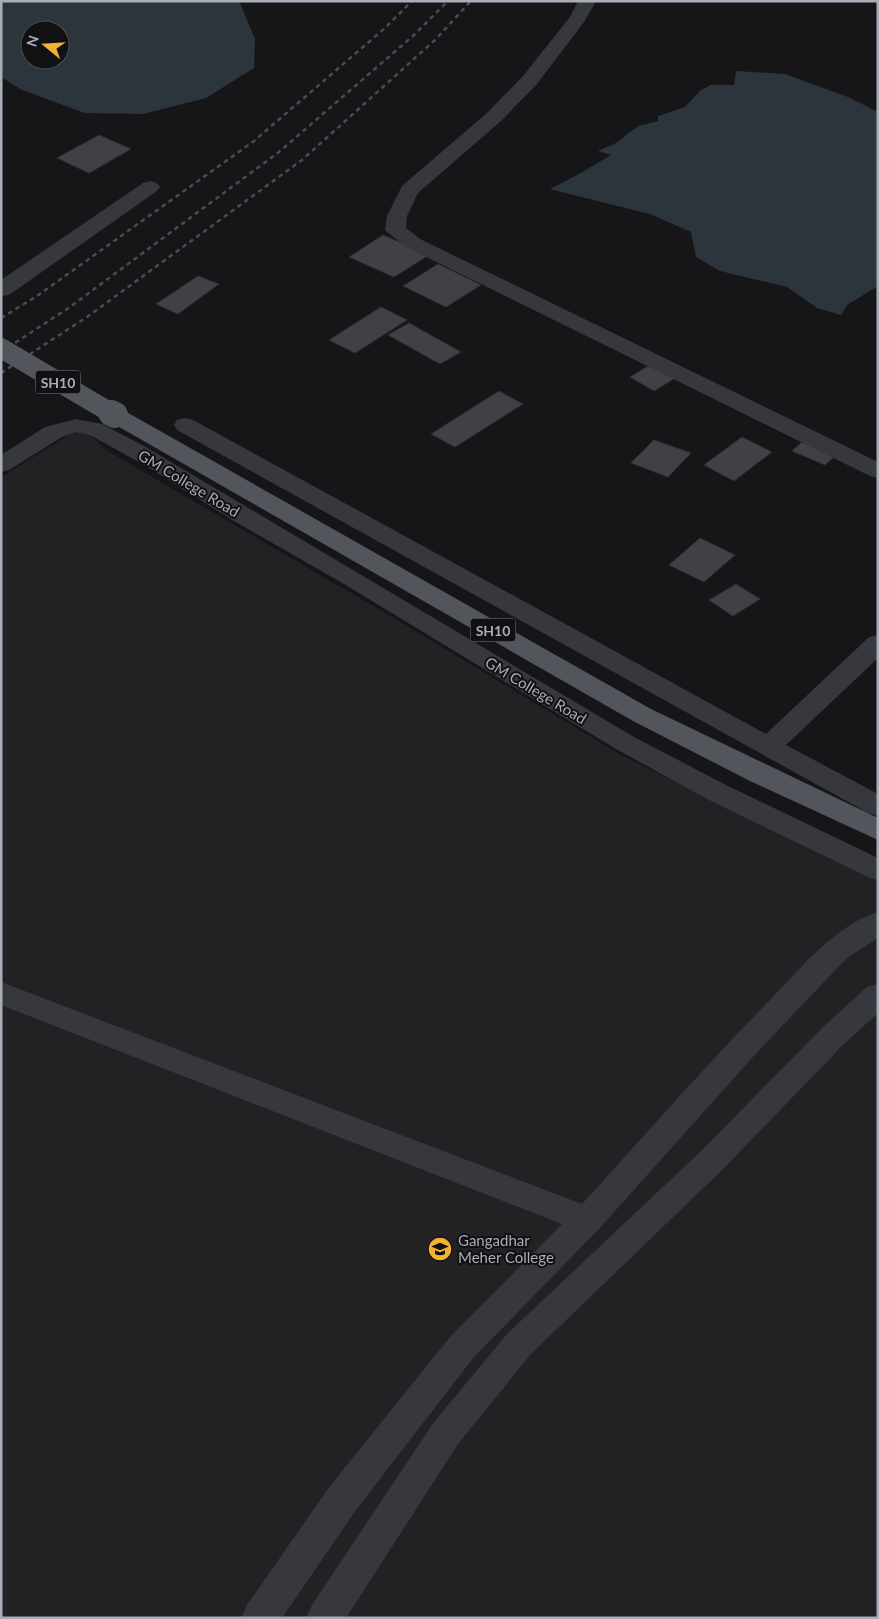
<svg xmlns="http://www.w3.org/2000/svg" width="879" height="1619" font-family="Lato,sans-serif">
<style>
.built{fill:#222225}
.water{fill:#2c353c;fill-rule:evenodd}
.building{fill:#404145;stroke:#303034}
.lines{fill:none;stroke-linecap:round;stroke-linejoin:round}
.minor{fill:#37383d;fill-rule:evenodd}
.major{fill:#53555c;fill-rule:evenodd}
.rail{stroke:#4a4c52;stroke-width:2.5;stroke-dasharray:4.5 4;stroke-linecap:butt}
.major-bridge-far1{stroke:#53555c;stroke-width:20}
.major-bridge{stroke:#53555c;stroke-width:26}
.labels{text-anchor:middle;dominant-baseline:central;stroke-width:4;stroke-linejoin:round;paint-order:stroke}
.shield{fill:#111113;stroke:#7b7e86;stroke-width:1}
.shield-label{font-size:14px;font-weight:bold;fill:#a8adb8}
.street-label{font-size:15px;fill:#a8adb8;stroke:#111113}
.poi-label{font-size:15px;fill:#a8adb8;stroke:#111113;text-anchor:start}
</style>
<rect width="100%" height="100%" fill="#161618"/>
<polygon class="built" points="82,427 106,450 399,621 621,755 878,880 878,1618 1,1618 1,477"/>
<g class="water">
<path d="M1,1H239L255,39L254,68L206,98L143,114L85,113L22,90L1,77ZM30,30H60V60H30Z"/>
<polygon points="736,71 785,74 848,97 878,112 878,286 847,305 841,315 817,308 787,287 720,271 696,257 691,232 650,214 550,189 579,174 611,155 598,151 616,143 638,126 658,121 658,116 685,107 700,91 710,85 734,85"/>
</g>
<g class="building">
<polygon points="99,135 131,149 89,173 57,158"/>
<polygon points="383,235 429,255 394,277 349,257"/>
<polygon points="438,264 481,285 446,307 403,286"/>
<polygon points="198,276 219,284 178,314 156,304"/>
<polygon points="381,307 407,320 355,353 329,340"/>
<polygon points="409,323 461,352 440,364 388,335"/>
<polygon points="650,365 675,378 654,391 630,377"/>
<polygon points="499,391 523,404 455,447 431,434"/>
<polygon points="742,437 772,452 734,481 704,465"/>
<polygon points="654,440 691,453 668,477 631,463"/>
<polygon points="802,442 835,456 825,465 792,451"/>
<polygon points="700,538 735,555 704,582 669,565"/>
<polygon points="736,584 760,599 733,616 709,600"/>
</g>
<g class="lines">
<g class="minor">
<polygon points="578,1 596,1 584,22 537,84 501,121 418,193 407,216 406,228 420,239 878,462 878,478 870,476 406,247 385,230 387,216 402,186 487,113 523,76 570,17"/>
<polygon points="150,181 157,183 160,187 157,191 9,295 1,296 1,280 143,183"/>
<polygon points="185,418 193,420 766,734 869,637 878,635 878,658 786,745 878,794 878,816 868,813 177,430 174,425 177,420"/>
<polygon points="76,419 102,424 144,446 634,737 728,786 878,858 878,880 868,877 709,800 616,749 344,584 234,521 146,466 90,435 76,432 62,437 9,470 1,472 1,455 45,427"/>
<path d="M878,912V938L847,958L761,1048L598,1230L474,1357L356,1510L282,1618H241L247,1605L330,1486L450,1337L562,1224L1,1005V982L582,1204C644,1136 705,1066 770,1000C800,969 835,925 878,912Z"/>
<polygon points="878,984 878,1013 845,1043 722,1170 531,1354 458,1444 346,1618 306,1618 312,1605 434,1422 507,1334 700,1152 823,1027 867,987"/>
</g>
<polygon class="major" points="115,408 123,410 651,709 878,818 878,840 750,781 633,721 107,420 104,415 107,410"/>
<g class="rail">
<polyline points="1,318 37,296 254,141 385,28 412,1"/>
<polyline points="1,352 70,307 279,152 414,35 448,1"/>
<polyline points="1,373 87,317 302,160 435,40 471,1"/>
</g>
<polyline class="major-bridge-far1" points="1,348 113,414"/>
<polyline class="major-bridge" points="111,413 115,415"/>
</g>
<defs>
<g id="university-disc" transform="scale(1.25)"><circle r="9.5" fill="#f2b134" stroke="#111113"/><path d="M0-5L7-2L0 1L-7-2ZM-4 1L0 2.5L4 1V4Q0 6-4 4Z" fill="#111"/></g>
</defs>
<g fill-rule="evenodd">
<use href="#university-disc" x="440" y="1249"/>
</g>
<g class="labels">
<g class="shield">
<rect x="35.5" y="370.5" width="45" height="23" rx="4"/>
<rect x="470.5" y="618.5" width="45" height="23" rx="4"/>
</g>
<g class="shield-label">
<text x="58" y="382">SH10</text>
<text x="493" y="630">SH10</text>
</g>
<g class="street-label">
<text transform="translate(189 483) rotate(31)">GM College Road</text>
<text transform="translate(536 690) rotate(31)">GM College Road</text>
</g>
<g class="poi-label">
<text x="458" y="1240">Gangadhar<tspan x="458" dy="17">Meher College</tspan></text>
</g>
</g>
<rect width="879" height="1619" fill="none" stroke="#a8adb8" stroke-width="5"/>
<g transform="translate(45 45) rotate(288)"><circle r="24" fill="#111113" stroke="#4d4f55"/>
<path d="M0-4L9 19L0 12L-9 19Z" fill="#f2b134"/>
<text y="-8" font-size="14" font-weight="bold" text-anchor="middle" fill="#a8adb8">N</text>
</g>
</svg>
